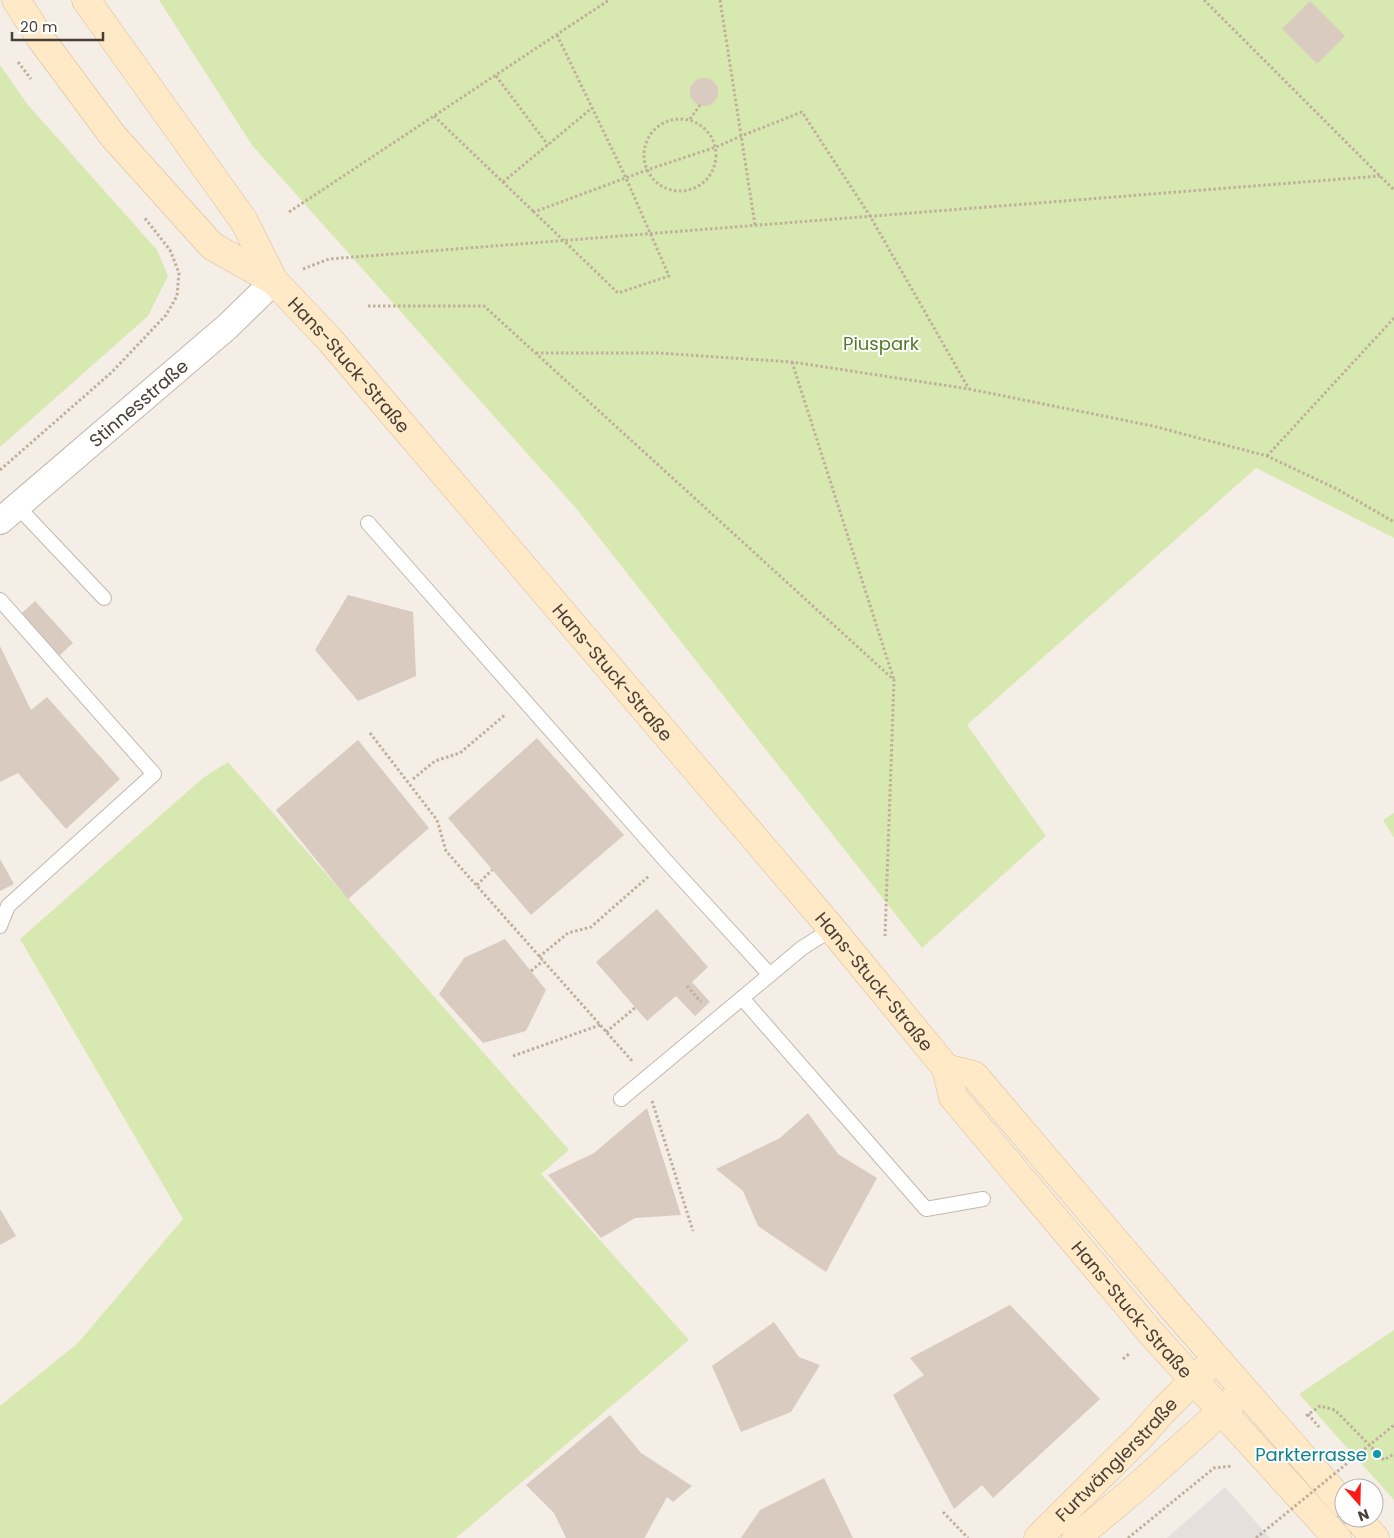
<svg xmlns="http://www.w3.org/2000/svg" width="1394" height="1538" font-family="Poppins,sans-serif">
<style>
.industrial{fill:#e6e0dc}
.green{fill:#d7e9b0}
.building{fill:#d9cbc0}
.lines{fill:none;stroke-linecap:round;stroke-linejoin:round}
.lane-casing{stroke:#c3b8ad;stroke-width:16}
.street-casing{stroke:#c3b8ad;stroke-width:28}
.secondary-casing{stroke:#d7be99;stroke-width:29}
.path{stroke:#c1af9b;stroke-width:3;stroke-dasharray:2.5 2.5;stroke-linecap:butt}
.lane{stroke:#fff;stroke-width:14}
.street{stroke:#fff;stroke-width:26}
.secondary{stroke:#ffe9c6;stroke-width:28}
.path-bridge{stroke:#c1af9b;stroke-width:3;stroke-dasharray:2.5 2.5;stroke-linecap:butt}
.culture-dot{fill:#0f9aa8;stroke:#fff;stroke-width:2}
.labels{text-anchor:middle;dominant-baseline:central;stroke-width:4;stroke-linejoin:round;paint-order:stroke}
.park-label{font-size:18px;fill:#537a28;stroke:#fff}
.street-label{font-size:18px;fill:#473e36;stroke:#fff}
.culture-label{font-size:18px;fill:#0d838f;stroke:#fff;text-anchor:end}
</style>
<rect width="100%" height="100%" fill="#f4eee7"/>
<polygon class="industrial" points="1225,1487 1270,1538 1167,1538"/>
<g class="green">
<polygon points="159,0 1394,0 1394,538 1256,468 967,725 1046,836 922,948 575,507 252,145"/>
<polygon points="0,65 28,105 157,250 168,276 148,316 0,447"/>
<polygon points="228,762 569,1150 541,1174 689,1340 456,1538 0,1538 0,1406 78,1343 183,1219 20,939 203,778"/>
<polygon points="1394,813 1394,838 1383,820"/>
<polygon points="1394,1330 1394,1500 1299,1394"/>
</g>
<g class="building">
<polygon points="1310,1 1345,36 1317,64 1282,29"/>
<circle cx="704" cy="92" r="14"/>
<polygon points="348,595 413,612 416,676 358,701 315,650"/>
<polygon points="35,601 73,643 59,656 21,614"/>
<polygon points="0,646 31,710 47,697 120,779 66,829 18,773 0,782"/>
<polygon points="537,738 624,835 531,915 448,818"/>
<polygon points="358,740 429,828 348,899 276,810"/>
<polygon points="0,859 14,884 0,891"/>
<polygon points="657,909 708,967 692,982 710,1002 695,1016 676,996 647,1021 596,962"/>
<polygon points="505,939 546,990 526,1031 483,1043 439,994 464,958"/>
<polygon points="647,1108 681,1215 635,1218 601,1238 548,1175 594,1153"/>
<polygon points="808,1113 838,1154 877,1178 826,1272 758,1226 743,1191 716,1169 780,1138"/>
<polygon points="0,1209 16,1236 0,1245"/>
<polygon points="1010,1305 1100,1399 993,1498 982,1485 954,1509 893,1395 924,1375 910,1358"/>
<polygon points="774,1322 799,1357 820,1365 791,1412 741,1432 712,1366"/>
<polygon points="610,1415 641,1453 692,1486 673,1502 667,1497 645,1537 643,1538 566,1538 554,1513 526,1485"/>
<polygon points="824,1478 853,1538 741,1538 760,1510"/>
</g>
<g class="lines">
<g class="lane-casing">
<g id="lane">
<polyline points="17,506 104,598"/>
<polyline points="368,523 666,861 770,975"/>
<polyline points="0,600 154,774 8,906 0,926"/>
<polyline points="742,998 926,1209 983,1199"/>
<polyline points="621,1099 802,948 832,929"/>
</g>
</g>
<g class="street-casing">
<g id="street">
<path id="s1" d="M0,521L228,326L274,281"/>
</g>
</g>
<g class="secondary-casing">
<g id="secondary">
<path id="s2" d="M16,0L41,39L113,136L212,246L274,281L330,340L832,929L946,1068L953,1097L1151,1333L1337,1538"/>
<polyline points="86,0 244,221 274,281"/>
<polyline points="946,1068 974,1075 1175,1311 1344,1504"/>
<polyline points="1357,1518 1375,1538"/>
<path id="s3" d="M1038,1538L1141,1436L1163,1411L1206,1368"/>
<polyline points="1076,1538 1137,1487 1235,1399"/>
</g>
</g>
<g class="path">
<polyline points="720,0 755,225"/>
<polyline points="1204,0 1394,190"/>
<polyline points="557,35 626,178 669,276 618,293 534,212 647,170 716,147 741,136 802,112 870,216 969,389"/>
<polyline points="18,62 31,79"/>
<polyline points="496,76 548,145"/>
<polyline points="434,116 534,212"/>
<circle cx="680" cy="155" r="36"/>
<polyline points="690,119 700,105"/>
<polyline points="503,182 592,108"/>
<polyline points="289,212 609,0"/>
<polyline points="303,269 329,259 1380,176"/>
<polyline points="368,306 484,306 894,680 885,936"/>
<polyline points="536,353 658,353 792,362 969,389 1153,426 1267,456 1337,489 1394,522"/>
<polyline points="792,362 894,680"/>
<polyline points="1267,456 1394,318"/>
<polyline points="0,470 112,372 166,315 177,296 179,273 170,250 144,217"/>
<polyline points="370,733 437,820 446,851 633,1062"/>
<polyline points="413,779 435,761 460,753 506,714"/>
<polyline points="477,885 492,870"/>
<polyline points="539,957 568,933 591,927 649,876"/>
<polyline points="531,971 543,961"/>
<polyline points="687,986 701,1002"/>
<polyline points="606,1032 636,1007"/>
<polyline points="513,1056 600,1025"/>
<polyline points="652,1101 693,1231"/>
<polyline points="1123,1359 1130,1353"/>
<polyline points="1308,1414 1319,1427"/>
<polyline points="1306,1416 1320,1406 1335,1410 1384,1460 1394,1454"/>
<polyline points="943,1512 968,1538"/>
<polyline points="1128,1538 1214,1468 1233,1466"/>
</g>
<use href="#lane" class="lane"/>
<use href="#street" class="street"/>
<use href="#secondary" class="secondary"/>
<polyline class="path-bridge" points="1256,1538 1394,1425"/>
</g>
<circle class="culture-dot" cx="1377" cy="1454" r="5"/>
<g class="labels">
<g class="park-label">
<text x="881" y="343">Piuspark</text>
</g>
<g class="street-label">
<text stroke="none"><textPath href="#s2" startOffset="499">Hans-Stuck-Straße</textPath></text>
<text stroke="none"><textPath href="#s1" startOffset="182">Stinnesstraße</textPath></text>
<text stroke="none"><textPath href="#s2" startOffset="904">Hans-Stuck-Straße</textPath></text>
<text stroke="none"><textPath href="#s2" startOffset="1309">Hans-Stuck-Straße</textPath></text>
<text stroke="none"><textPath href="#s2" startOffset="1729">Hans-Stuck-Straße</textPath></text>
<text stroke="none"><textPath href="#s3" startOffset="111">Furtwänglerstraße</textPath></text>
</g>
<g class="culture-label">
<text x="1367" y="1454">Parkterrasse</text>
</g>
</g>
<g transform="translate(1359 1503) rotate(160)"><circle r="24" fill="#ffffff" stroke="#b5b2af"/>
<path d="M0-4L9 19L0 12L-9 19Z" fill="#fc1916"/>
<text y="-8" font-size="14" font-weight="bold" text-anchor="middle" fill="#473e36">N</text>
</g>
<path d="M12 32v8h91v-8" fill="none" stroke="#473e36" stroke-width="2.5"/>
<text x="20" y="32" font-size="15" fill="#473e36" stroke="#ffffff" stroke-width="4" paint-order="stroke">20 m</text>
</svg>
